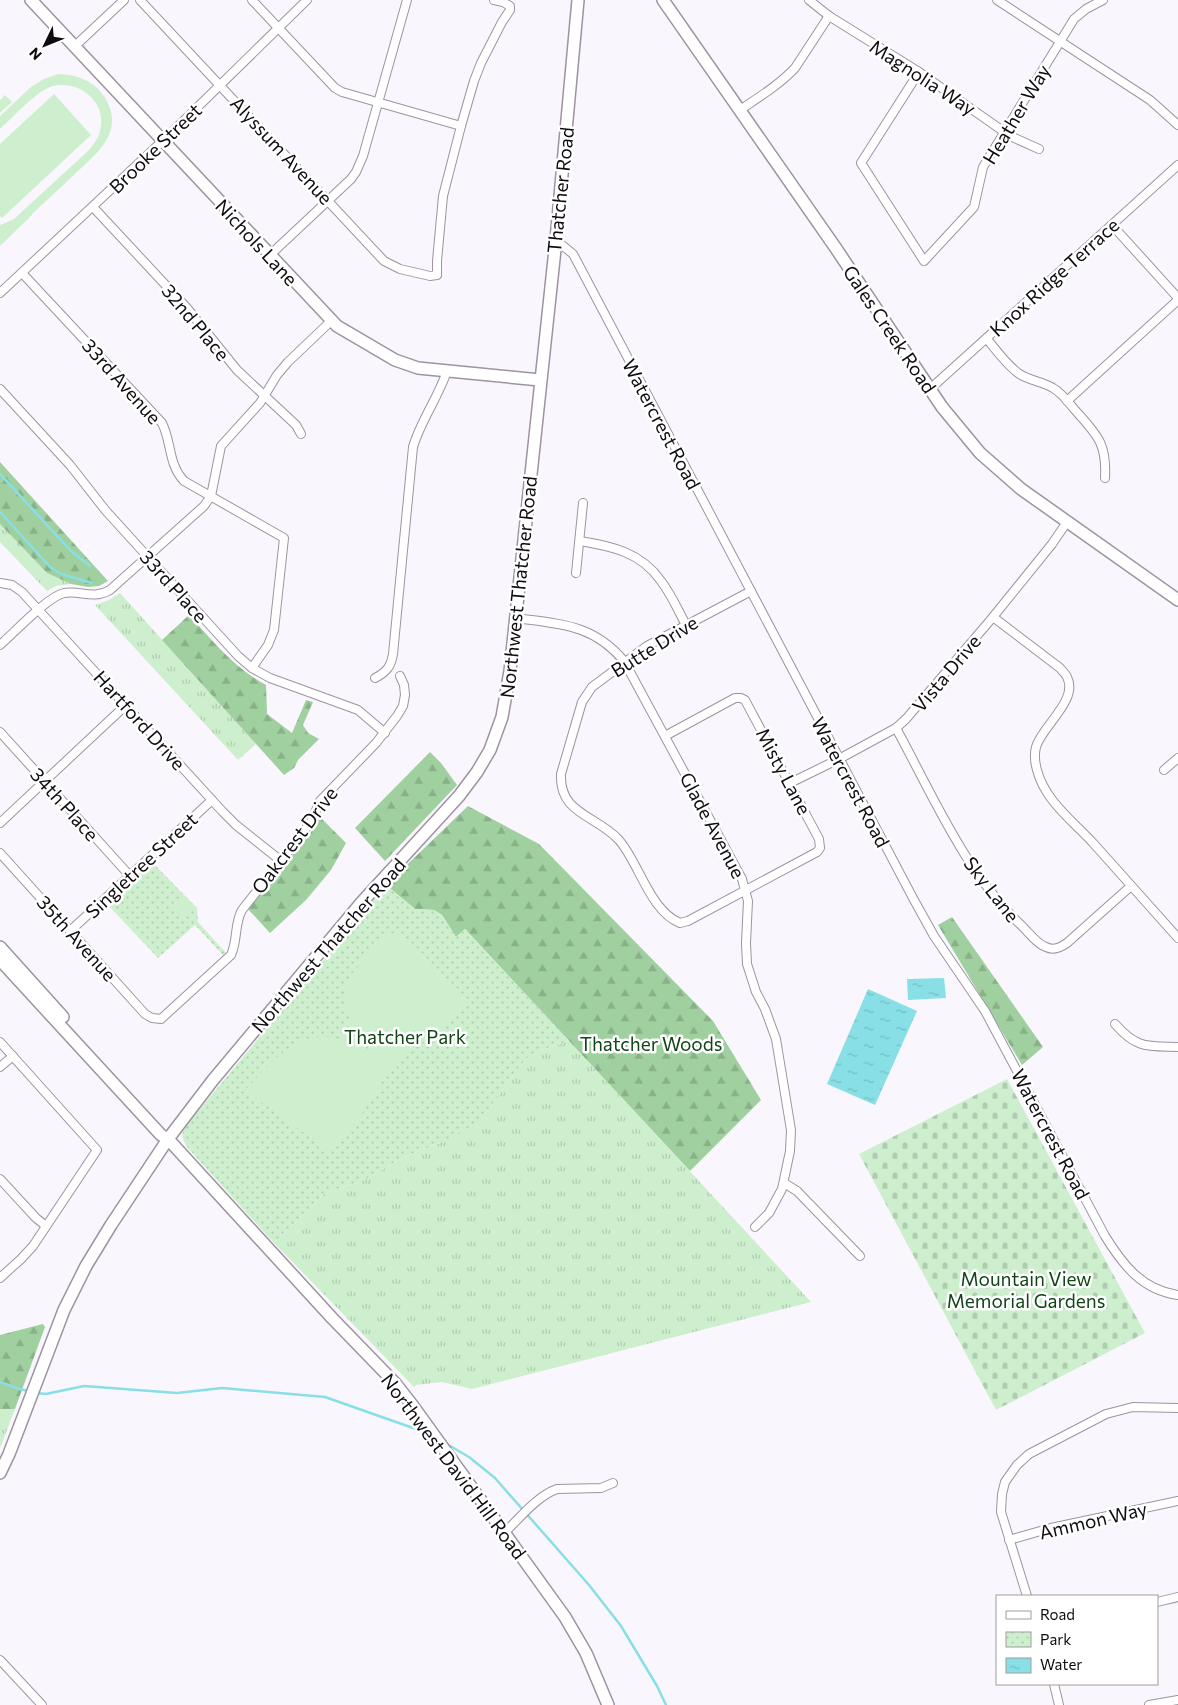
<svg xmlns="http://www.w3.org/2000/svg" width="1178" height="1705" font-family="Commissioner,sans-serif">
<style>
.grass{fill:url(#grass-tufts)}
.forest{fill:url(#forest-firs)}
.cemetery{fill:url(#cemetery-stones)}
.park{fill:url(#park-dots)}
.pitch{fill:#ceefce}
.water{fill:url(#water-ripples)}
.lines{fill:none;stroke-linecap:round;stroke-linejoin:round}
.stream{stroke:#88dfe5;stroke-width:2.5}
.street-casing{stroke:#9d93a2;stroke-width:10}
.secondary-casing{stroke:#9d93a2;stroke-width:14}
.street{stroke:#fff;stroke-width:8}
.secondary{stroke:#fff;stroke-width:11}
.labels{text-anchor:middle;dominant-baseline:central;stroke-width:5;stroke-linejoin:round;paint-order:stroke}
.street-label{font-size:19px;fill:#0f0c11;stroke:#fff}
.park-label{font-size:19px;fill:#114416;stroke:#fff}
</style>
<defs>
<pattern id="grass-tufts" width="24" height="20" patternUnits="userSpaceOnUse" patternTransform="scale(1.25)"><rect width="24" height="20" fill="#ceefce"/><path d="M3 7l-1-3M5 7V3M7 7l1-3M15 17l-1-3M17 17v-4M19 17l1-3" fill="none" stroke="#b0ccb0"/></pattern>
<pattern id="forest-firs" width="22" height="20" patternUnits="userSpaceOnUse" patternTransform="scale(1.25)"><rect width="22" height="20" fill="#a0d09f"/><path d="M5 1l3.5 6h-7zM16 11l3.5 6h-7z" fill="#89b188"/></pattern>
<pattern id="cemetery-stones" width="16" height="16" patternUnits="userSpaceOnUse" patternTransform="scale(1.25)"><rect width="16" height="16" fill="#ceefce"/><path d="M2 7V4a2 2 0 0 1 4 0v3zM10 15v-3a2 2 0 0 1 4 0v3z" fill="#b0ccb0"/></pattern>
<pattern id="park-dots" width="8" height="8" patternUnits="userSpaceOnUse" patternTransform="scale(1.25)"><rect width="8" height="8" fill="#ceefce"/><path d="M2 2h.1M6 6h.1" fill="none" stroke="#b0ccb0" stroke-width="1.8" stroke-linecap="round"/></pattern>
<pattern id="water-ripples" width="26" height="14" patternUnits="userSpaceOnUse" patternTransform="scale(1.25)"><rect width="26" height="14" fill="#88dfe5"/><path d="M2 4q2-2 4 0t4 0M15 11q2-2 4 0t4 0" fill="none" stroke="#74bec3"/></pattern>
</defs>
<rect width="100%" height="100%" fill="#faf6fd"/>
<g class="grass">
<polygon points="0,524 47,573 71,584 56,586 47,591 0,542"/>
<polygon points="120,593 256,744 238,760 95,605 109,600"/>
<polygon points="569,1041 811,1302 472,1389 442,1382 416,1385 414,1387 274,1243 324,1194 366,1179 404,1157 440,1143 487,1112 515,1072 528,1057 545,1049"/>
<polygon points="0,1409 15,1409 0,1448"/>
</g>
<g class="forest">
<polygon points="0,462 108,581 99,586 88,587 71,584 47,573 0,524"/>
<path d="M189,615C213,641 234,668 266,685L267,714L292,733L306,700L313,702L303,725L308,733L319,739L298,760L294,768L284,775L162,640Z"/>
<polygon points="430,752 441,763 457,785 385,861 355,828"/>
<polygon points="468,806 539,844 713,1021 761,1100 690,1171 465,929 456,937 442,915 434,910 415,909 386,885"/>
<polygon points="319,816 346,843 331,870 306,900 270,933 247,908 310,834"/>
<polygon points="952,917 1043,1047 1022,1065 938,925"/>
<polygon points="43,1324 45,1327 15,1409 0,1409 0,1335"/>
</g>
<polygon class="cemetery" points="1007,1079 1145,1333 996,1410 859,1154"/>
<g class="park">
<polygon points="152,862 197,908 198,922 226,953 224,956 195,925 158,958 107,904"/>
<path d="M386,885L415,909L434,910L442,915L456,937L465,929L569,1041L545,1049L528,1057L515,1072L487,1112L470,1127L440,1143L404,1157L366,1179L324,1194L274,1243L187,1147C183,1140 181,1135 184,1128Z"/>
</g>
<g class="pitch">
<path d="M58,74C77,75 93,80 104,96C127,132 96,154 74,175C60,188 46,201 32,214V215L0,246V225L14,219L88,151C93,145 98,139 100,131C108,102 78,78 50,87C36,92 12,118 0,129V116L31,87L44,79Z"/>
<polygon points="54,94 91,135 2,218 0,216 0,144"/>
<polygon points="5,95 12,102 0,113 0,100"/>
<polygon points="183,898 193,909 183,919 173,908"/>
<path d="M388,931L413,944L466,998L465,1005L432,1035L391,1067L363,1112L334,1148L326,1149L245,1090C288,1046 306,1020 370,1050C351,1028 339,1006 350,976Z"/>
</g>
<g class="water">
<polygon points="944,978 946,998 908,1000 907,979"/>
<polygon points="868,989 917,1011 875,1105 827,1084"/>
</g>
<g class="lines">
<g class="stream">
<polyline points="0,474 71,551 90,566"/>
<polyline points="0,512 50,567 61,574 92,583"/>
<polyline points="0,1382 19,1389 29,1391"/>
<polyline points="37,1393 46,1394 84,1386 177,1393 222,1388 325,1397 413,1428 427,1435"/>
<polyline points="445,1443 469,1457 495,1478 589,1585 621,1626 657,1686 666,1705"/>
</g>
<g class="street-casing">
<g id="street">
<polyline points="140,0 384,261 400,269 430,276 437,275 437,261 443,196 461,126 474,81 481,63 502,22 510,10 510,6 503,2 494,0"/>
<polyline points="252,0 335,88 342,92 461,126"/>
<polyline points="809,0 829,16 919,72 1010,136 1039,149"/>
<polyline points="997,0 1150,100 1178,125"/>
<polyline points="75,46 124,0"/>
<polyline points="919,72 861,163 924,261 974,207 983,167 1074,19 1086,9 1103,0"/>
<path d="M740,110C759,97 779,85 795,68L829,16"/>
<polyline points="93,207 187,308 237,370 296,425 301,434"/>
<polyline points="1112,225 1178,298"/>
<path d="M556,240L573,254L914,900L934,936L985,1011L1105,1236C1123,1265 1142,1290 1178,1295"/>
<polyline points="270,255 351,179 356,172 363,156 407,0"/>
<path d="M22,273L162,423C172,443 168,464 184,481L284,538L274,630L268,645L252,668"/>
<polyline points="0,293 170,134 307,0"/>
<path d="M987,339C996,350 1006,364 1018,373C1029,381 1042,381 1053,388C1062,393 1069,403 1075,410C1097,435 1107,443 1105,478"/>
<polyline points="0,389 70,465 106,511 238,656 252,668 270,678 358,710 385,733"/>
<polyline points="930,389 1178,165"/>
<polyline points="1067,401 1178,300"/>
<path d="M580,541C611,546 641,552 661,581C671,594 678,610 686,625"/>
<polyline points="576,573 583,503"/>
<polyline points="0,583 12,585 22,592 222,811 236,825 280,860"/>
<path d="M993,617L1060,668C1062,671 1066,674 1067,677C1079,700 1042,726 1036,747C1034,755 1035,763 1037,770C1045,801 1073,821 1094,844C1122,875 1150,907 1178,938"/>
<path d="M515,618C560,624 593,624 624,661L742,879L748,901L746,943L747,964L756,992L765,1009L776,1039L791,1130L790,1151L782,1189L769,1213L755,1227"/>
<path d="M0,645C14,633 47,597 64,593C80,590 93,600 110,590L204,506L211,496L221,446L260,403L277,375L288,362L331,321"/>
<path d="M375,678C387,672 391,666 393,654L413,447C421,420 438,398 447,371"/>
<path d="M896,728C933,796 966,874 1023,927C1030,934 1037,944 1046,947C1054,951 1061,947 1067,943L1131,886"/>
<polyline points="0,732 130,876"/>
<path d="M665,736L735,698H741L745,700L819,839L820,848L817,852L688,921L680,923C650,911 639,863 619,840C596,815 559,814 561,774L582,702L592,687L647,646L751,591"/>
<polyline points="1164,770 1178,758"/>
<polyline points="790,783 839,759 896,728 906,719 993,617 1052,544 1067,522"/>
<polyline points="0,823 126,705"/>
<path d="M0,853L145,1014L152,1018L161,1019L231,955C238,940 234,924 242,910L311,822L320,801L376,743L397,716L403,706L405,695L404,685L400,676"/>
<polyline points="70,931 212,800"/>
<path d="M1115,1024C1137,1049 1147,1046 1178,1047"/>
<polyline points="0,1042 97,1150 33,1246 21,1259 0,1278"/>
<polyline points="0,1067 13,1056"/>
<polyline points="0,1179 36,1218 46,1226"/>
<polyline points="784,1183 797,1191 860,1256"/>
<path d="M505,1532C520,1518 537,1496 557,1489L601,1488L613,1483"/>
<polyline points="1009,1540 1051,1528 1178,1501"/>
<polyline points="1027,1596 1001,1512 1002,1494 1005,1482 1017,1465 1029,1454 1106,1414 1133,1407 1178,1408"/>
<polyline points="1157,1602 1178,1597"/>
<polyline points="0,1660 42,1705"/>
<polyline points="1054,1684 1059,1705"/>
<polyline points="1149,1705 1178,1700"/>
</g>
</g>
<g class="secondary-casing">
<g id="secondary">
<polyline points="31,0 337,326 395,360 418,368 540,380"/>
<polyline points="663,0 835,247 942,407 980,453 1021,489 1178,600"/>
<polyline points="0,947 63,1017"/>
<polyline points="0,960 161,1135 168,1139 332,1318 395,1383 413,1406 565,1617 586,1653 608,1705"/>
<polyline points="0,1473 9,1454 64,1310 86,1266 111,1225 168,1139 213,1080 361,903 459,796 477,772 490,750 502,717 510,671 556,240 578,0"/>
</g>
</g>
<use href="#street" class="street"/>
<use href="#secondary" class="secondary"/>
</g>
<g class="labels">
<g class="street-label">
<text transform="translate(923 77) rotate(33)">Magnolia Way</text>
<text transform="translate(1016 114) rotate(-59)">Heather Way</text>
<text transform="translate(155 148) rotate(-44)">Brooke Street</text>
<text transform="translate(282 150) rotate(47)">Alyssum Avenue</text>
<text transform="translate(560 190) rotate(-84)">Thatcher Road</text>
<text transform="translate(257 242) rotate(47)">Nichols Lane</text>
<text transform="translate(1054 277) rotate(-42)">Knox Ridge Terrace</text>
<text transform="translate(196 322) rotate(50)">32nd Place</text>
<text transform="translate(890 329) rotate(56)">Gales Creek Road</text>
<text transform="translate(122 381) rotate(48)">33rd Avenue</text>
<text transform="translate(662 424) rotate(62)">Watercrest Road</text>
<text transform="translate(174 586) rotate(48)">33rd Place</text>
<text transform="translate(518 587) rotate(-84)">Northwest Thatcher Road</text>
<text transform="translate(654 646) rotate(-32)">Butte Drive</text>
<text transform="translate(946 673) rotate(-50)">Vista Drive</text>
<text transform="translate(140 720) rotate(48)">Hartford Drive</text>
<text transform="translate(784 771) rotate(62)">Misty Lane</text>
<text transform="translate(851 782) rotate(62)">Watercrest Road</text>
<text transform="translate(65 804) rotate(48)">34th Place</text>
<text transform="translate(713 825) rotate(62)">Glade Avenue</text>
<text transform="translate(294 840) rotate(-53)">Oakcrest Drive</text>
<text transform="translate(141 865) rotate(-43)">Singletree Street</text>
<text transform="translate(992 889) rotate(52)">Sky Lane</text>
<text transform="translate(77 938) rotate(48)">35th Avenue</text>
<text transform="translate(328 945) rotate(-49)">Northwest Thatcher Road</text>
<text transform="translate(1051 1134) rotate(62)">Watercrest Road</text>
<text transform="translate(454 1466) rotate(53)">Northwest David Hill Road</text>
<text transform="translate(1093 1520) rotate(-13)">Ammon Way</text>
</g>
<g class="park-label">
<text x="405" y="1036">Thatcher Park</text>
<text x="651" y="1043">Thatcher Woods</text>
<text x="1026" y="1278">Mountain View<tspan x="1026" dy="22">Memorial Gardens</tspan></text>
</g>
</g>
<rect x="996" y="1595" width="162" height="90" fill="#ffffff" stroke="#9f9ea0"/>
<rect x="1006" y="1611" width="25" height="8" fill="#ffffff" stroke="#9f9ea0"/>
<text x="1040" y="1620" font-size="15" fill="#0f0c11">Road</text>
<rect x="1006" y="1632" width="25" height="15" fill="url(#park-dots)" stroke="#9f9ea0"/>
<text x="1040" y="1645" font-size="15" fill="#0f0c11">Park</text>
<rect x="1006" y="1658" width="25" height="15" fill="url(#water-ripples)" stroke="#9f9ea0"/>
<text x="1040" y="1670" font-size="15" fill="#0f0c11">Water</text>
<g transform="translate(45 45) rotate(227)" stroke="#ffffff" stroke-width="4" paint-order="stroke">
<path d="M0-4L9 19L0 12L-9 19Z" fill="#0f0c11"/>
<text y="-8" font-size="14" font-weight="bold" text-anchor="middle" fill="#0f0c11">N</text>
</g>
</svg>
